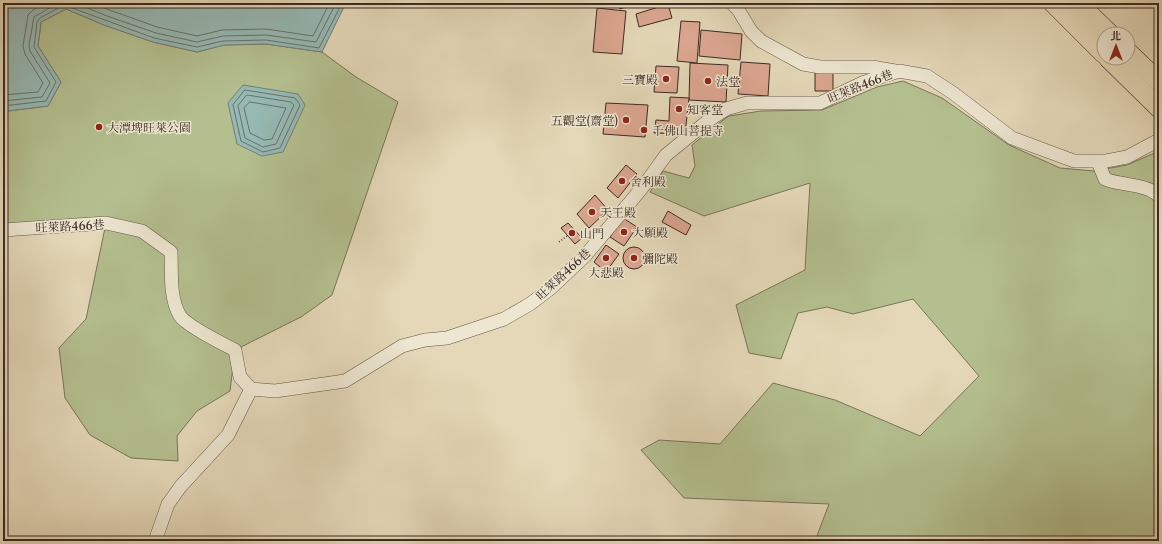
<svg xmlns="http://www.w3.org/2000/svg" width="1162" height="544" font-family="'Libre Caslon Text','Noto Serif TC',serif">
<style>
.green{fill:#b4bf8f;stroke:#787558}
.water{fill:#96b9b4;stroke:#72807a}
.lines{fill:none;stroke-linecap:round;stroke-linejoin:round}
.shore{stroke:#69726b;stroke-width:1}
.building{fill:#dca690;stroke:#3c2b22}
.minor-casing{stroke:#665648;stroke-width:14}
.highway-casing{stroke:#3c2b22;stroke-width:20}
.path{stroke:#3c2b22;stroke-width:1.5;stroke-dasharray:1 2;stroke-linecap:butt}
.minor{stroke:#ede6d1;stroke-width:13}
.highway{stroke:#e4d8b8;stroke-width:19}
.poi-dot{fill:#8f2418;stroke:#ede6d1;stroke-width:1.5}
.labels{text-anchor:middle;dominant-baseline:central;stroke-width:3;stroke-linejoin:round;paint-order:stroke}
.poi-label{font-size:12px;fill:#3c2b22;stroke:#ede6d1;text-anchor:start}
.street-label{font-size:12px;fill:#3c2b22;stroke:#ede6d1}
</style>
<rect width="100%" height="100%" fill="#e4d8b8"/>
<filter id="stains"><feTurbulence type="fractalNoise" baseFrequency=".005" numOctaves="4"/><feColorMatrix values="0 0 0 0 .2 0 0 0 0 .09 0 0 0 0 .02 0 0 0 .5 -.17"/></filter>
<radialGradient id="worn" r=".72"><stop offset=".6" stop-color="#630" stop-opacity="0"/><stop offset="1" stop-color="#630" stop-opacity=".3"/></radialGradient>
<g class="green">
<polygon points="66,9 104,25 153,42 197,52 224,45 266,44 322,52 356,77 398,102 332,295 301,317 235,350 230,391 197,411 177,436 178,461 131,458 90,435 65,398 59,348 86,319 106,223 142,231 171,248 143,226 106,217 3,226 3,110 8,111 48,106 61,82 38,46 41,22"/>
<polygon points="903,81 942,98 1009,145 1060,168 1094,171 1127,165 1159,151 1159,541 815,541 829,504 684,498 641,450 659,440 720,444 773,383 835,400 920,436 979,376 913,299 853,314 827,307 798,313 781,359 749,353 736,305 805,270 810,183 704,216 650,192 663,171 689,178 695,166 692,145 715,126 729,116 761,111 822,110 877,87"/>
</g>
<g class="water">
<polygon points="3,3 342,3 343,9 322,52 266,44 224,45 197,52 153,42 104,25 66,9 41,22 38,46 61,82 48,106 8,111 3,110"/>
<polygon points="243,85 298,94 305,105 283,152 262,156 237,144 228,103"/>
</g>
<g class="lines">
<g class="shore">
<polyline points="75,3 107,16 156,33 197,42 223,36 266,35 316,42 333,9 333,3"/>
<polyline points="90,3 157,27 197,36 222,30 266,29 313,36 327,8 327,3"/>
<polygon points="245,90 295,98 300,105 280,148 263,152 241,141 233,105"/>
<polyline points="3,95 38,92 43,83 25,54 23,46 28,15 33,10 45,3"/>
<polygon points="247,95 291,102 294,105 276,144 263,147 245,138 238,106"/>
<polyline points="3,101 42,97 50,83 30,51 29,45 34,17 58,3"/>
<polygon points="250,102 286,108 272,139 264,140 250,133 244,108"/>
<polyline points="3,106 46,101 56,82 34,47 37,22 40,18 64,5 154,38 197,47 223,41 266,40 319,48 339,9 338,3"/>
</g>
</g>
<g class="building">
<polygon points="618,3 637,3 620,9"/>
<polygon points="668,4 672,18 639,27 636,14"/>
<polygon points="597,8 626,11 622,54 593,52"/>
<polygon points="681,21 700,22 697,63 677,61"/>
<polygon points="701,30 742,34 740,60 699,56"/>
<polygon points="741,62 770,64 768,96 738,94"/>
<polygon points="690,63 728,65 726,102 689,100"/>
<polygon points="656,66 679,67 677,93 654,92"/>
<polygon points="815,72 833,73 833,91 815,91"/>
<polygon points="670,97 689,98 685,134 654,133 656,120 669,121"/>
<polygon points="606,103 648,105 645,137 603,134"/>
<polygon points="626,165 637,174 618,198 607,188"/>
<polygon points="595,195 608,210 589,228 577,214"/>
<polygon points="668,211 691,225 686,235 662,222"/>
<polygon points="623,218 637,227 624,246 610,237"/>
<polygon points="568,223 582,238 575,244 561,228"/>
<polygon points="606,245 619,254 606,272 594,262"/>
<circle cx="634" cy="258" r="11"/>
</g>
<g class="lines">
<g class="minor-casing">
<g id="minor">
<polyline points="732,3 739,11 751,31 761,41 803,64 820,67 872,67 895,71"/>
<path d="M1098,162L1105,179C1122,186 1145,183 1159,196"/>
<path d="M3,230L106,223L142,231L171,252C172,273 169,297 180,316C187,326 223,344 235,350L240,377L251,389L275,391L345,381L402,346L425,340L447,338L504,319L530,304L551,288L585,256L642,188L666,155L709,120L726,109L747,103H820L862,83L899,71L927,76L953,93L1012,138L1074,161H1106L1127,157L1159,140"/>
<polyline points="155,541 168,504 181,486 228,435 251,389"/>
</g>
</g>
<g class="highway-casing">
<g id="highway">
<polyline points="1053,3 1104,54"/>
<polyline points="1078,3 1110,34"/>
<polyline points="1128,52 1159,82"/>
<polyline points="1108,58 1159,108"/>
</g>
</g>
<polyline class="path" points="559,242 571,233"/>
<use href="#minor" class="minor"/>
<use href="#highway" class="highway"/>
</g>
<g class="poi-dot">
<circle cx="666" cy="79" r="4"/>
<circle cx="708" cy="81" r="4"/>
<circle cx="679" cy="109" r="4"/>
<circle cx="626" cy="120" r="4"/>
<circle cx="99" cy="127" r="4"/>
<circle cx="644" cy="130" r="4"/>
<circle cx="622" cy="181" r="4"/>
<circle cx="592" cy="212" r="4"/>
<circle cx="624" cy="232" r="4"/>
<circle cx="572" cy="233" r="4"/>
<circle cx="606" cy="258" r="4"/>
<circle cx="634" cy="258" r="4"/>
</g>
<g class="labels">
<g class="poi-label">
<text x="658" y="79" text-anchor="end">三寶殿</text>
<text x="716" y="81">法堂</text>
<text x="687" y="109">知客堂</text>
<text x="618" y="120" text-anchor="end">五觀堂(齋堂)</text>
<text x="107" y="127">大潭埤旺萊公園</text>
<text x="652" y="130">千佛山菩提寺</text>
<text x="630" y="181">舍利殿</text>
<text x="600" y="212">天王殿</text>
<text x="632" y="232">大願殿</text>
<text x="580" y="233">山門</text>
<text x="642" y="258">彌陀殿</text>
<text x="606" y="272" text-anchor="middle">大悲殿</text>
</g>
<g class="street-label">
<text transform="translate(860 86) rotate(-22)">旺萊路466巷</text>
<text transform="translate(70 226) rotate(-3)">旺萊路466巷</text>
<text transform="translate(563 274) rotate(-43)">旺萊路466巷</text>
</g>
</g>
<rect width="1162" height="544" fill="none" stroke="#e4d8b8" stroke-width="16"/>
<rect x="4" y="4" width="1154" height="536" fill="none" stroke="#3c2b22" stroke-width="2"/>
<rect x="8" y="8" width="1146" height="528" fill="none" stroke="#3c2b22"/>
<g transform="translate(1116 46)"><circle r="19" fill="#ede6d1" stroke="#a69b8b"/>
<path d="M0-3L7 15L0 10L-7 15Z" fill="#8f2418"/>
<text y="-6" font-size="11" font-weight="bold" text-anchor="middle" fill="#3c2b22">北</text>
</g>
<rect width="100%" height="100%" filter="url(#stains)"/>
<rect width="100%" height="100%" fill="url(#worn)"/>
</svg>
